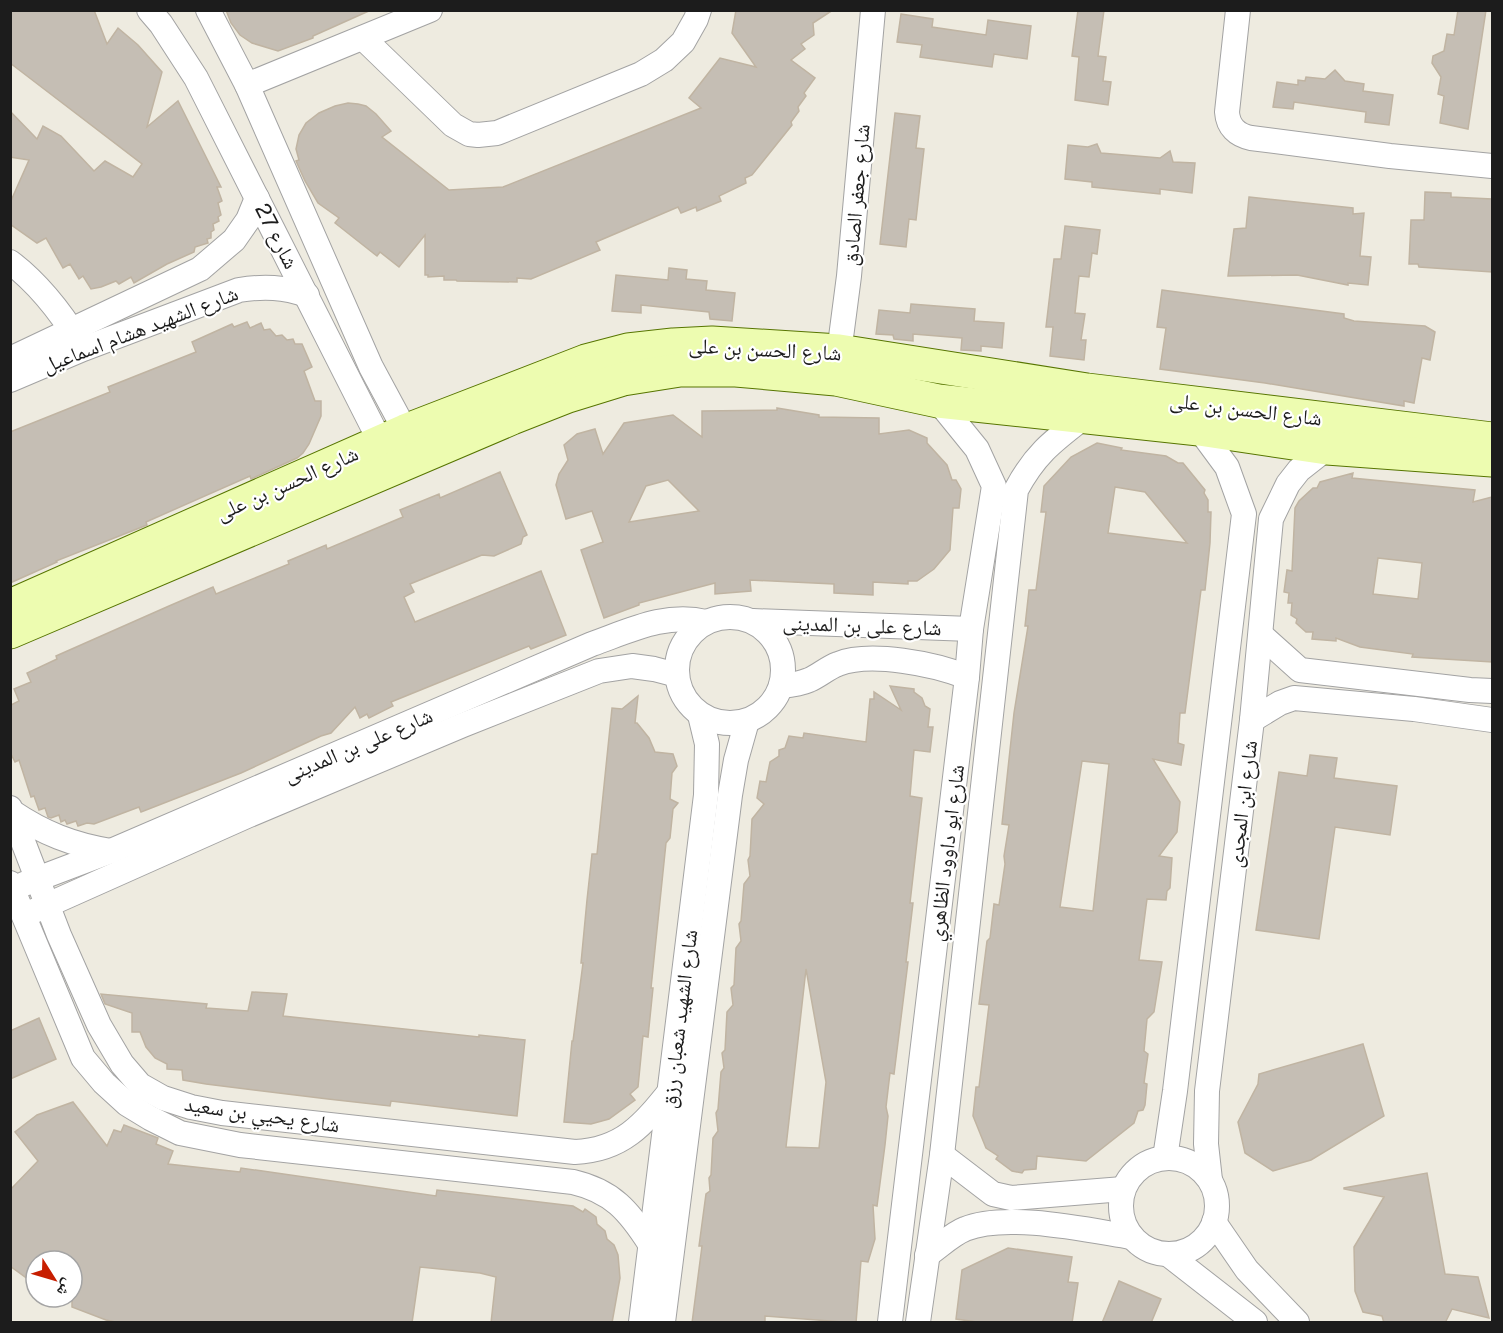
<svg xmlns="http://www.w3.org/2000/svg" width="1503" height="1333" font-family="'Public Sans','Noto Naskh Arabic',sans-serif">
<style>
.building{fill:#c5beb4;stroke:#c0b4a2;stroke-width:1.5;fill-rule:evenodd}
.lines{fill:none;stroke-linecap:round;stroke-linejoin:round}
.street-casing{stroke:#a3a3a3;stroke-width:26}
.secondary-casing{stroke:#577500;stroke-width:35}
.street{stroke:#fff;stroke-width:24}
.secondary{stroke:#edfcb0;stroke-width:33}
.labels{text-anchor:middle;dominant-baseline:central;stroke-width:4.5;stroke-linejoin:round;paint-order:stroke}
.street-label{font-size:21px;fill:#1c1c1c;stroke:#fff}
</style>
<rect width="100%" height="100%" fill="#eeebe0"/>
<g class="building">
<polygon points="10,10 94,10 107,44 118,28 138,45 162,72 147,127 178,101 221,187 217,187 222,201 218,203 221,215 218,217 219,221 213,224 214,230 211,232 211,238 207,239 208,243 195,247 194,252 167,264 134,283 131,277 119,284 116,281 101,287 91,289 83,276 79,279 70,264 63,268 46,238 37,243 10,224 10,203 29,160 10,157 10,111 37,139 43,126 61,136 94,171 105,161 133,177 142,164 10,63"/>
<polygon points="226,10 371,10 313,36 313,38 278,51 252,43 240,35 231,23"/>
<polygon points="736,10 833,10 813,23 814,35 801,44 805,49 791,60 815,78 804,93 806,96 798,107 799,111 791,122 792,125 752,175 745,178 746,183 719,196 721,201 697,211 696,207 681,213 678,207 596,242 600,250 531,279 517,278 517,282 457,281 456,280 444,280 444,276 428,277 428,275 425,275 425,235 399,267 380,252 377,256 335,223 339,218 318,203 305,181 296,161 299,160 296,149 299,135 306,123 319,113 335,106 348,103 358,104 366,106 376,114 391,131 382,137 449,190 503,187 701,108 689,98 720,58 756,67 732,33"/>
<polygon points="1078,10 1104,10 1098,56 1106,57 1103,81 1111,82 1108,105 1075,100 1079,57 1072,56"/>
<polygon points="1458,10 1486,10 1468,129 1440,123 1444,96 1438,94 1441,77 1432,63 1433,56 1444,51 1447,34 1454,35"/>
<polygon points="901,14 933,19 932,27 986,35 988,20 1031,26 1027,59 994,54 992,67 920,57 922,45 897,42"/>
<polygon points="1335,70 1345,81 1364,84 1363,91 1393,95 1389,125 1365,122 1366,112 1294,102 1293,109 1273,107 1277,82 1298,85 1298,80 1305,81 1306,77 1325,79"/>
<polygon points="895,113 920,116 916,148 924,149 916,220 909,219 906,247 880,244"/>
<polygon points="1097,144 1101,153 1160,158 1170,151 1173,162 1195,163 1192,193 1160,189 1160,194 1092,187 1092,182 1065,179 1068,145 1088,147"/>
<polygon points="1425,192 1451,193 1451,197 1492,199 1492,272 1419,267 1418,264 1409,264 1411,220 1424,220"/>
<polygon points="1249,197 1353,208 1353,214 1364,213 1360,256 1371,257 1368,285 1348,283 1348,285 1297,275 1228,276 1234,229 1246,228"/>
<polygon points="1065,226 1100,230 1097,254 1092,253 1089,277 1079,276 1075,313 1085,314 1081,340 1086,340 1084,360 1050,356 1053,327 1046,327 1054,259 1061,259"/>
<polygon points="669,268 687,270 686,279 707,281 706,290 735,293 732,321 710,319 709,312 641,305 641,313 612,311 616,275 668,280"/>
<polygon points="1162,290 1344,314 1344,318 1354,321 1425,326 1435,332 1430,360 1422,358 1414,403 1404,401 1404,406 1265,383 1160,369 1166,328 1157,327"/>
<polygon points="911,304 975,309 974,321 1004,323 1002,348 981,346 981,351 961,350 962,338 913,334 913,341 894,339 893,335 876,334 879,310 910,313"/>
<polygon points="247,322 250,328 261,323 264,330 270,329 276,336 282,335 287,340 293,339 295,344 302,344 312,367 304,371 315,401 321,401 321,416 309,444 303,453 297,458 251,479 250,476 146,522 147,525 56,561 57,562 10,583 10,432 110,392 108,387 196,352 192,342 232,324 234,327"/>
<path d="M777,408L819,415V417L879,418V434L909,430L927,438V443L947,465L952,480H956L961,489L959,508H953L950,550L934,569L917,581H908V584L873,582V595L834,593V584L750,580L751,591L715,594V583L639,603V605L604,618L581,550L603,542L592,511L566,519L556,485L559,474L568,460L564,445L577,434L595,429L603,454L624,423L673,415L702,437V411L777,410ZM668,480L699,511L629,522L646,486Z"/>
<path d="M1097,443L1122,448L1121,450L1166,456L1178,463H1183L1205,490L1204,493L1208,500V512H1211L1210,543L1205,590H1201L1185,713H1180L1178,743L1184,745L1181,765L1153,759L1180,802L1177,832L1159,856L1172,858L1170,888L1167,891L1166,900L1147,899L1139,960L1162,962L1154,1012L1147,1019L1144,1051L1148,1054L1144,1083L1147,1084L1145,1105L1143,1110L1138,1111L1134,1123L1086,1161L1037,1156L1036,1169L1024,1170L1022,1173L1012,1171L996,1159L998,1156L986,1148L973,1116L976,1087H979L989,1005L979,1004L987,941L990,938L994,904L999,905L1005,864L1004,856L1009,825L1002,824L1014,713L1028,626H1025L1029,590H1036L1046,512H1041L1044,486L1071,457ZM1115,487L1145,492L1187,543L1108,533ZM1082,761L1109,764L1093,911L1060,907Z"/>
<polygon points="500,472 527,535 523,537 521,544 494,556 482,555 410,584 414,592 404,597 415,622 541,571 566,635 531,649 529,646 391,702 393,706 369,718 367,714 360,718 355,707 331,733 321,736 241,773 141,812 139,807 94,824 87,823 78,826 76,821 67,824 65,820 61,822 59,815 51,818 48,817 45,808 39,810 34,796 31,797 19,760 15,762 10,752 11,705 19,701 14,689 31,682 27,673 57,659 56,656 169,606 213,587 216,594 289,564 288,561 326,545 327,549 403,517 400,510 439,494 440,498"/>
<path d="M1353,473L1352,478L1475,490L1473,502L1492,497V662L1412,657L1413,654L1360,647L1336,638V641L1312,639L1313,632H1306L1296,623L1297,619L1291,615L1292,603H1288L1289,593L1284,592L1287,570L1292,571L1295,508L1299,501L1313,488H1317L1320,482ZM1378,558L1422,563L1418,599L1373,594Z"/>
<path d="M890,686L914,689V692L922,698L925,706L930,709L928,727H933L930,752L914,750L910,796L922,798L910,903H913L906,962H908L894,1074L890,1073L886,1107L888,1116L885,1145L877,1206L873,1205L875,1239L868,1262L861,1261L856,1323L765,1316V1323H692L702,1246H699L706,1194L710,1191L709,1178L711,1175L713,1138L718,1131L716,1113L718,1109L721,1072L724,1068L722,1053L725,1050L727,1012L733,1005L731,988L734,985L736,948L741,941L739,924L741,921L744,884L750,876L748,860L750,856L752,819L764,804L757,798L760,781L766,782L770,762L779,756V750L785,748L789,736L803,738L804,733L866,742L870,699H874V692L901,710ZM806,969L826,1082L819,1148L786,1147Z"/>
<polygon points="638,696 635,723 637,723 649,738 655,752 673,754 677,766 672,773 670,799 678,803 673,809 670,838 666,843 651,988 653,988 648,1037 643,1036 638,1087 630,1094 635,1100 609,1119 591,1124 564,1122 572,1041 573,1041 583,963 581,963 587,900 592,854 597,854 612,708 622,709"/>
<polygon points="1310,755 1337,758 1334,778 1397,786 1390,835 1335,827 1319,939 1256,930 1279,772 1307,776"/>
<polygon points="252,992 287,994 283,1016 479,1037 479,1035 525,1040 517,1116 391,1101 390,1106 328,1099 206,1084 183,1080 182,1070 167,1069 167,1064 155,1058 146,1047 140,1032 132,1032 132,1013 105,1004 101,994 207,1004 206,1008 248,1011"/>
<polygon points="39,1018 56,1059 10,1079 10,1031"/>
<polygon points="1363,1044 1384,1116 1311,1160 1273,1171 1245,1153 1238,1122 1258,1084 1259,1074"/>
<polygon points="73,1102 107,1146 114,1130 121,1132 124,1125 158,1138 156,1144 173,1151 168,1164 240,1172 241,1168 436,1196 437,1190 573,1206 583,1212 585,1209 596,1217 597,1224 605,1231 607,1239 614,1245 618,1255 620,1278 612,1323 491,1323 496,1277 480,1273 420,1267 412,1323 120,1323 106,1320 72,1307 72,1261 36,1261 36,1285 10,1266 10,1190 38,1161 15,1132 37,1115"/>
<polygon points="1427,1173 1445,1274 1478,1277 1489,1318 1452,1309 1445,1323 1384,1323 1382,1316 1363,1312 1355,1291 1354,1247 1384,1197 1344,1189 1344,1188"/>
<polygon points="1008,1248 1072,1257 1068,1282 1078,1283 1072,1323 984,1323 956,1319 962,1270"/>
<polygon points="1119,1281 1161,1299 1151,1323 1102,1323"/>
</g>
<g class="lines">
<g class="street-casing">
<g id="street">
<polyline points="149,10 161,24 196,78 388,457"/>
<polyline points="208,10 247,85 371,367 413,445"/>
<path d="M1238,10L1227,112C1228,127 1237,135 1251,138L1390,156L1492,166"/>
<polyline points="363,38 453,125 469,134 478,135 497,133 641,74 664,60 683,42 696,19 699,10"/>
<polyline points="247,85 430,10"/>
<path d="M10,262C39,284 60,311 79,342"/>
<polyline points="10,359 200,269 234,240 248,220 257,198"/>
<polyline points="837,368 849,276 873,10"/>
<path d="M10,380L83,349L239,290C264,286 284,287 307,295"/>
<circle cx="730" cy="670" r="53"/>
<polyline points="753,621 971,629"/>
<polyline points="1261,635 1300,670 1470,690 1492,691"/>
<path d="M781,686C791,685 800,684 809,680C819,676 827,668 838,664C870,651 935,664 967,677"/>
<polyline points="1252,720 1280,703 1294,698 1414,709 1492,720"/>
<path d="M10,808L59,935L99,1025L122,1064L140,1085L163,1098L191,1107L222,1113L575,1152C622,1150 643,1125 671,1090"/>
<path d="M12,812C43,833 73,845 111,851"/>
<path d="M10,883L83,1058L104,1083L127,1104L150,1118L180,1133L240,1145L573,1182C612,1191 629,1211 650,1244"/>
<path d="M24,884L111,851L592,644C629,631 666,612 706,622"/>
<polyline points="34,911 247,816 463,725 599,671 632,666 654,669 677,675"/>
<polyline points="942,1155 993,1194 1011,1198 1123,1189"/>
<circle cx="1169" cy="1206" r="48"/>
<polyline points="1165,1158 1175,1091 1244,514 1227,467 1199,429"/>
<polyline points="1210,1180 1206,1144 1207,1091 1252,720 1271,519 1288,484 1299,470 1327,448"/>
<polyline points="1214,1222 1247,1270 1297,1322"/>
<path d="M927,1255C939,1247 952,1234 965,1229C1006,1212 1087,1230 1131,1237"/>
<polyline points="1169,1255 1255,1322"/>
<polyline points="641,1322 706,795 707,744 700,715"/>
<polyline points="663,1322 730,795 736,760 747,721"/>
<polyline points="890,1322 967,677 971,629 994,486 977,449 938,401"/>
<path d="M918,1322L942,1155L1016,490C1035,454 1053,441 1084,417"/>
</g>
</g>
<g class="secondary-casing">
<g id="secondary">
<polyline points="10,606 405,431 586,361 628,350 673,345 712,343 839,351 1087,390 1492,439"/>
<polyline points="10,632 512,418 568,396 623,379 680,370 736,370 836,379 938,401 1199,429 1327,448 1492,460"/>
</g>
</g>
<use href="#street" class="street"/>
<use href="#secondary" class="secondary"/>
</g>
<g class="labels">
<g class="street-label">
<text transform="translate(856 195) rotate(-85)">شارع جعفر الصادق</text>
<text transform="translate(277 236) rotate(63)">شارع 27</text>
<text transform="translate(140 329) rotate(-21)">شارع الشهيد هشام اسماعيل</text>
<text transform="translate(765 349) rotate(3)">شارع الحسن بن على</text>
<text transform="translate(1246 409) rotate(7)">شارع الحسن بن على</text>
<text transform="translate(287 483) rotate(-24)">شارع الحسن بن على</text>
<text transform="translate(862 625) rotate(2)">شارع على بن المدينى</text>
<text transform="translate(358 745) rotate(-23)">شارع على بن المدينى</text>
<text transform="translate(1242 804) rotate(-83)">شارع ابن المجدى</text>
<text transform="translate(946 853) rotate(-83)">شارع ابو داوود الظاهري</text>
<text transform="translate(679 1019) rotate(-83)">شارع الشهيد شعبان رزق</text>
<text transform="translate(262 1114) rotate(8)">شارع يحيي بن سعيد</text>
</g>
</g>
<rect width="1503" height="1333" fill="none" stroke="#1c1c1c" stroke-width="24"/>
<g transform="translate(54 1279) rotate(127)"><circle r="28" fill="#ffffff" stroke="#a4a4a4" stroke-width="1.5"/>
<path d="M0-4.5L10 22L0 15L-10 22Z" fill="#c71e00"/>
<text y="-9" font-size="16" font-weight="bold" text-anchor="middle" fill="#1c1c1c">ش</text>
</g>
</svg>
